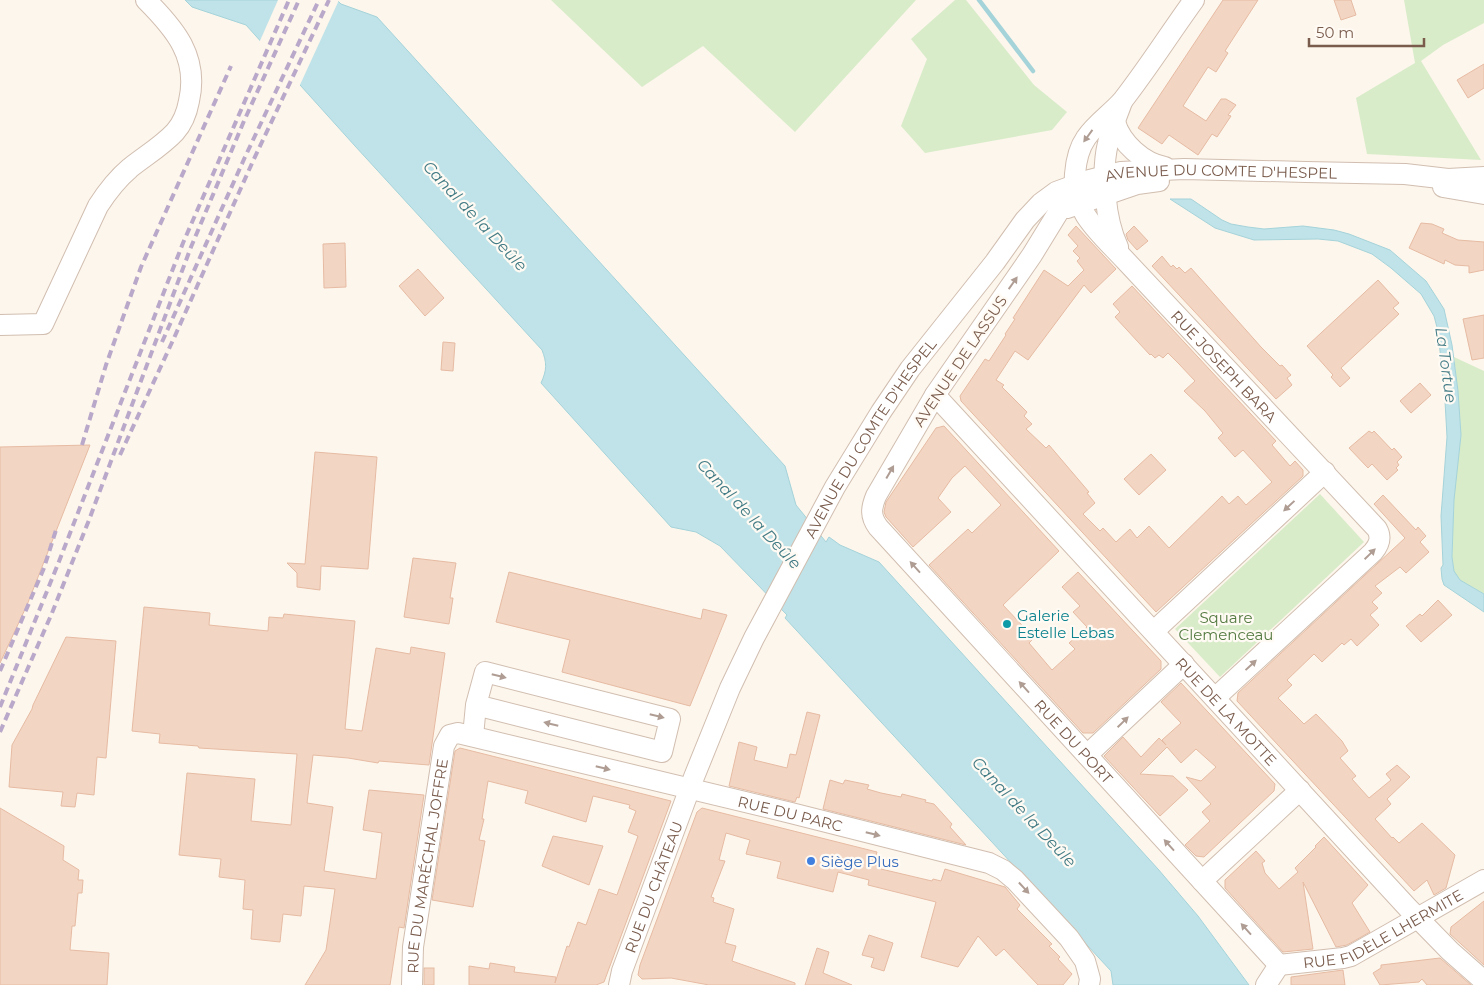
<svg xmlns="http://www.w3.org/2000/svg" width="1484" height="985" font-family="Montserrat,sans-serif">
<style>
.green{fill:#d8ecc9}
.water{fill:#bfe3e8;stroke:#a5d3da}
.pier{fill:#fdf6ec}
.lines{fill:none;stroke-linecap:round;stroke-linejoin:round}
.stream{stroke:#a5d3da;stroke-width:4.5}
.building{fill:#f3d5c3;stroke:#e6bba3}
.minor-casing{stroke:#d1beb0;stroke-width:22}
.minor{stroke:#fff;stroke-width:20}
.rail{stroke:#b9a8c9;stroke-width:4;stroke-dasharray:8 5;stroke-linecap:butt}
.oneway{fill:#af9d94}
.culture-dot{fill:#0f9aa8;stroke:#fffaf3;stroke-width:2}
.shop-dot{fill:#3f7fe0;stroke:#fffaf3;stroke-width:2}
.labels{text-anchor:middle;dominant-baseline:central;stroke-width:4.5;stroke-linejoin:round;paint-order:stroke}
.street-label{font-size:15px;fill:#7a5c4d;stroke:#fffaf3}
.culture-label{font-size:15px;fill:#0d838f;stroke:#fffaf3;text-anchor:start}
.park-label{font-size:15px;fill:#537a41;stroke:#fffaf3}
.shop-label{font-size:15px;fill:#366cbe;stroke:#fffaf3;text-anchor:start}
.water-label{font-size:16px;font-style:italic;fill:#437c86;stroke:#fffaf3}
</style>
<rect width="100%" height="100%" fill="#fdf6ec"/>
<g class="green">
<polygon points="551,0 916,0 795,132 703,46 642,87"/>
<polygon points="955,0 966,0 1034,85 1067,112 1052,130 925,153 901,126 927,59 911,39"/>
<polygon points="1404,0 1484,0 1484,23 1443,45 1421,61 1481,160 1367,154 1356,98 1415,63"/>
<polygon points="1454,357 1484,371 1484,594 1460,580 1454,571 1452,557 1454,492 1461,435 1458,391"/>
<polygon points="1320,494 1364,542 1220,677 1175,629"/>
</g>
<g class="water">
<path d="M185,0H337L341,4L377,17L785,466L796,505L826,542L829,537L840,545L879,562L1158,869L1198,916L1249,985H1113L1111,971L785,618L787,615L720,546L696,532L671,527L541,383C547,370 547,363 542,350L355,146L246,25L192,7Z"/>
<polygon points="1170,199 1191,199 1222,220 1231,224 1248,227 1264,229 1303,226 1334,230 1349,234 1390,250 1426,281 1444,309 1452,345 1458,391 1461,435 1454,500 1452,557 1454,571 1460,580 1484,594 1484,612 1444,585 1442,579 1441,568 1443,565 1441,516 1447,437 1445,401 1438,331 1434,316 1421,294 1391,268 1372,254 1338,241 1318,239 1254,240 1215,228"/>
</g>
<polygon class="pier" points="278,0 339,0 299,87 259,43"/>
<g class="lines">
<polyline class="stream" points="979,0 1033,71"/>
</g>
<g class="building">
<polygon points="1223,0 1258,0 1225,51 1228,53 1216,72 1208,67 1183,106 1206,121 1221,99 1226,99 1236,105 1228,115 1231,116 1217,137 1212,134 1198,155 1169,135 1162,144 1138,128"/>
<polygon points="1334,0 1351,0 1356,15 1341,20"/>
<polygon points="1484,64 1484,88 1468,98 1457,80"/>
<polygon points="1421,223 1432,224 1444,229 1442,233 1458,240 1484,242 1484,270 1469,273 1469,266 1455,265 1445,260 1444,264 1409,248"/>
<polygon points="1076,226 1116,269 1091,293 1084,285 1028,360 1015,351 996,380 1004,385 1002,387 1027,412 1024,416 1032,424 1026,429 1046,448 1049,445 1089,492 1087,493 1095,503 1083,514 1100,531 1103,528 1116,542 1130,529 1137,538 1149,526 1169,548 1222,496 1229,504 1238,496 1246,505 1272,482 1243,450 1235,457 1218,438 1223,433 1205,411 1184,391 1195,381 1179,364 1168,353 1163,358 1159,355 1155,358 1151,354 1150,355 1115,317 1120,312 1113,304 1132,286 1276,441 1272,445 1290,466 1295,461 1303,470 1303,476 1156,612 961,401 960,396 985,359 989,361 1006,335 1005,334 1015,319 1013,318 1044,270 1068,286 1084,270 1077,261 1080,258 1073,251 1078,246 1068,235"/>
<polygon points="1134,226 1148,241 1137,250 1128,240 1126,234"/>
<polygon points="345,243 346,287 324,288 323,244"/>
<polygon points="1162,256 1171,267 1173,265 1177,269 1179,267 1185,273 1191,268 1261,347 1280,366 1282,365 1291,375 1287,378 1292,385 1276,399 1152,266"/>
<polygon points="418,269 444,298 425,316 399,286"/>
<polygon points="1378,280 1399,303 1393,308 1399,314 1341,368 1350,378 1340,387 1331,377 1333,375 1307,346"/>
<polygon points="1484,315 1484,358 1472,360 1463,319"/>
<polygon points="443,342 455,343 453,371 441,370"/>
<polygon points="1420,383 1431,395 1411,413 1400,401"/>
<polygon points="944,426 1059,551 1003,605 1034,638 1029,643 1052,670 1075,649 1069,643 1087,627 1073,612 1080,606 1062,587 1078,572 1161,661 1161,669 1093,733 1083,733 929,565 968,529 972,533 1001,505 965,466 952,478 938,498 951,512 913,547 886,517 884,512 886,502 936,428"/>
<polygon points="1369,431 1372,433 1374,431 1392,450 1394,448 1402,457 1397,462 1399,465 1396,468 1398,470 1387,480 1372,464 1368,468 1349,448"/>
<polygon points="90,445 27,605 0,663 0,447"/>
<polygon points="315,452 377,457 368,569 321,566 320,590 297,587 297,573 287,563 305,564"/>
<polygon points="1151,454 1166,470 1139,495 1124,479"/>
<polygon points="1383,495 1416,530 1418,527 1426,536 1420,542 1429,552 1406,573 1400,567 1375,586 1382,593 1372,602 1378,608 1370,615 1379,625 1357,646 1351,639 1344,645 1342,643 1322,662 1314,654 1287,680 1292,685 1278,698 1304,724 1316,714 1342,741 1348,751 1340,758 1356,776 1352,779 1369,798 1391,780 1386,774 1397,765 1410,777 1387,799 1391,804 1375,819 1392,838 1393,837 1399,843 1422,823 1455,855 1446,888 1434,895 1427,880 1414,891 1237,701 1238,693 1405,538 1374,504"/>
<polygon points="413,558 456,563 450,598 453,598 449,624 404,617"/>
<polygon points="509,572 701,619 703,609 727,615 690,706 562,672 570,640 496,622"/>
<polygon points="1438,600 1452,615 1421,642 1406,626 1420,614 1422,616"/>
<polygon points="144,607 210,613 209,625 268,631 269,617 283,618 284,614 355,621 345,729 362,731 376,648 410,654 411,647 445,653 429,765 379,761 378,763 348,758 313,755 307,803 333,807 324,871 376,879 382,833 363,830 369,790 424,795 404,928 399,927 390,985 305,985 326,950 335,889 304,886 301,916 283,914 280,942 251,939 253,910 243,909 245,880 219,877 221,859 179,855 187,773 255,779 251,821 291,825 297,754 199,748 198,746 159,743 160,734 132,731"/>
<polygon points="66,637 116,641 106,758 97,757 94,795 77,793 75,807 61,806 63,792 9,787 12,745 32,709 33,705"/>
<polygon points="1181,683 1275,784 1274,791 1204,857 1196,856 1185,845 1210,821 1202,812 1211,804 1186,777 1201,781 1216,767 1196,749 1181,763 1167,747 1140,774 1173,776 1188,790 1160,816 1104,756 1123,737 1141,757 1159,738 1166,745 1162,740 1181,723 1161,702"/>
<polygon points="807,712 820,715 799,798 797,797 795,802 729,786 739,742 757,747 754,760 787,768 790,754 796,755"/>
<polygon points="460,748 671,801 604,982 596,985 469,985 469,966 489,969 490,963 515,967 514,972 556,977 555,983 567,946 569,947 578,922 586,925 599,889 617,895 638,836 628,832 636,811 629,808 630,805 593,796 586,822 525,803 528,791 488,781 482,819 484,819 479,840 485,841 473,907 432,900 455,751"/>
<polygon points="830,780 843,784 845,780 869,785 867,789 881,793 901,797 902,794 926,800 925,802 934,804 952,824 950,827 966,845 823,809"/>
<polygon points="0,808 64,846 63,860 79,870 78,880 83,880 82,893 78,893 75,926 72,926 70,950 109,953 107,985 0,985"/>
<polygon points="702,808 877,852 873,865 882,867 881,869 932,881 933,879 941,881 945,869 1005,887 1020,905 1017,909 1052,944 1049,946 1060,957 1058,959 1072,974 1063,985 1038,985 1004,949 996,956 978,936 958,967 921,957 936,902 868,885 869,880 838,872 833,892 777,878 781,862 746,854 750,840 726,833 719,860 725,861 711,897 714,898 713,902 734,909 725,943 736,946 732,961 795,983 795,985 709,985 671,978 642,979 638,975 640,965 697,812"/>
<polygon points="553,836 603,846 589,885 542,866"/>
<polygon points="1324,837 1368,885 1352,903 1370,932 1347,945 1336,947 1303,882 1313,949 1283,952 1225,888 1225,880 1256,851 1265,861 1262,863 1265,873 1279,889 1298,872 1295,868 1316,847 1315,846"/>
<polygon points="1484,901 1484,965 1450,934 1451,927"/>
<polygon points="869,935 893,943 884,971 871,967 874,958 862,955"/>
<polygon points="817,948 829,952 823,973 852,985 805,985"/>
<polygon points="1440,958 1471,985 1427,985 1422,979 1419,982 1380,985 1373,973 1381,968 1381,965"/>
<rect x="424" y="968" width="10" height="17"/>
<polygon points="1343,970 1345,985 1291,985 1291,977"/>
</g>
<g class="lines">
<g class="minor-casing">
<g id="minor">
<path id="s1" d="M1194,0C1170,33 1148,68 1123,100C1112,113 1096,123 1086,138C1079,148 1076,161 1075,174C1072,212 1101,234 1125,260L1377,529C1382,538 1379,545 1373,552L1215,698"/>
<path d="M1115,122C1121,143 1143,163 1165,167"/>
<polyline points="1443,187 1484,194"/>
<polyline points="1067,208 1137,184 1159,181"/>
<path id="s2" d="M1059,211L1032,255L935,395L876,496C871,508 870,516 878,527L1279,965"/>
<path d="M1118,247C1105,220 1101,172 1108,143C1111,129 1117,116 1122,102"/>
<path d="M0,325L43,324L98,206C107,192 117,179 130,168C145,156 162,146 175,132C183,123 187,112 189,101C199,57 175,29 146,0"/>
<path id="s3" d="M935,395L1408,908L1450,951L1484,981"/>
<polyline points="1154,631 1325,472"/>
<polyline points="473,736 476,705 485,672 670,719 662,752 476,705"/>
<polyline points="1087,755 1184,664"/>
<polyline points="1202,881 1300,790"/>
<path id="s4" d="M1279,965L1343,958L1351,956L1484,880"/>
<path id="s5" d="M412,985L413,947L444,746L450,735L458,733L791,813L989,863L1003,870L1015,880L1069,938L1085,961L1090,979L1089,985"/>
<path id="s6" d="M619,985L622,971L694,777L730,688L754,638L835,487L881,412L910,369L995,262L1025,220L1041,203L1056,192L1086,181L1121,172L1141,171L1184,169L1306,172L1405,174L1448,179L1484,177"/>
<polyline points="1266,985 1279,965"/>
</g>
</g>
<use href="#minor" class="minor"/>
<g class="rail">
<polyline points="162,342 245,157 319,0"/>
<polyline points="82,445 106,365 141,267 231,66"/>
<polyline points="120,455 174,338 253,161 329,0"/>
<polyline points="0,671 44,568 56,530"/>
<polyline points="0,707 58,564 183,243 289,0"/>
<polyline points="0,732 52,613 89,520 191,247 244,121 299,0"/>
</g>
</g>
<defs><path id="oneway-solid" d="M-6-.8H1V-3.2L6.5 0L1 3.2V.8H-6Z" transform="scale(1.25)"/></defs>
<g class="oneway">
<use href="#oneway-solid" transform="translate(1088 136) rotate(126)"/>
<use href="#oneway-solid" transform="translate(1013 283) rotate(-55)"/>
<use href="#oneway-solid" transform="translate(890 472) rotate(-60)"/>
<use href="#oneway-solid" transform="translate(1289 506) rotate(137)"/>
<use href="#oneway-solid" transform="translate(1370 554) rotate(-44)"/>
<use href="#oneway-solid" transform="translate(915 567) rotate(-132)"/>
<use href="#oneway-solid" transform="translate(1251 665) rotate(-43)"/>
<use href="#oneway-solid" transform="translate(499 676) rotate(14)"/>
<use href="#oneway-solid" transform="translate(1024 687) rotate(-132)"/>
<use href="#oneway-solid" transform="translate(657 716) rotate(14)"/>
<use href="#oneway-solid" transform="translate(1123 722) rotate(-44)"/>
<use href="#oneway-solid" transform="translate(551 724) rotate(-166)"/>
<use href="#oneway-solid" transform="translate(603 768) rotate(14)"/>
<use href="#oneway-solid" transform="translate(873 834) rotate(14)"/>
<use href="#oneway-solid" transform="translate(1169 845) rotate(-132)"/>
<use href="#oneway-solid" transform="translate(1024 888) rotate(47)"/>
<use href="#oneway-solid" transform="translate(1246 929) rotate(-132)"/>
</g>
<circle class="culture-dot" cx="1007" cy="624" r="5"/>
<circle class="shop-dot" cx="811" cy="861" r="5"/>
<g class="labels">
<g class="street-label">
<text stroke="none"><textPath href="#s6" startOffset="1082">AVENUE DU COMTE D'HESPEL</textPath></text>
<text transform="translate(960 361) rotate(-56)">AVENUE DE LASSUS</text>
<text stroke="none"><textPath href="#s1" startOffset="462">RUE JOSEPH BARA</textPath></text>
<text stroke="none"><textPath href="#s6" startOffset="604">AVENUE DU COMTE D'HESPEL</textPath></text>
<text stroke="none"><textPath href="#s3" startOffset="430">RUE DE LA MOTTE</textPath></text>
<text stroke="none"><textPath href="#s2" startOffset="662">RUE DU PORT</textPath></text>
<text stroke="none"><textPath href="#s5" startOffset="604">RUE DU PARC</textPath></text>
<text stroke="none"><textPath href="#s5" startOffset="120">RUE DU MARÉCHAL JOFFRE</textPath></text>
<text stroke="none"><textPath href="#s6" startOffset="104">RUE DU CHÂTEAU</textPath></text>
<text stroke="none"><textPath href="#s4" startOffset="112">RUE FIDÈLE LHERMITE</textPath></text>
</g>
<g class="culture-label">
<text x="1017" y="615">Galerie<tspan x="1017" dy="17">Estelle Lebas</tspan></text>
</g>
<g class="park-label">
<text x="1226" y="617">Square<tspan x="1226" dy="17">Clemenceau</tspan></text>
</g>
<g class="shop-label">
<text x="821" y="861">Siège Plus</text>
</g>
<g class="water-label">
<text transform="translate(475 216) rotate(47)">Canal de la Deûle</text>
<text transform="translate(1446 365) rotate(82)">La Tortue</text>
<text transform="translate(749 514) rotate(47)">Canal de la Deûle</text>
<text transform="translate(1024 812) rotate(47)">Canal de la Deûle</text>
</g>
</g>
<path d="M1309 38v8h115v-8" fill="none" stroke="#7a5c4d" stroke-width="2.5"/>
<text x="1316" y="38" font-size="15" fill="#7a5c4d" stroke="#fffaf3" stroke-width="4" paint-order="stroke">50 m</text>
</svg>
